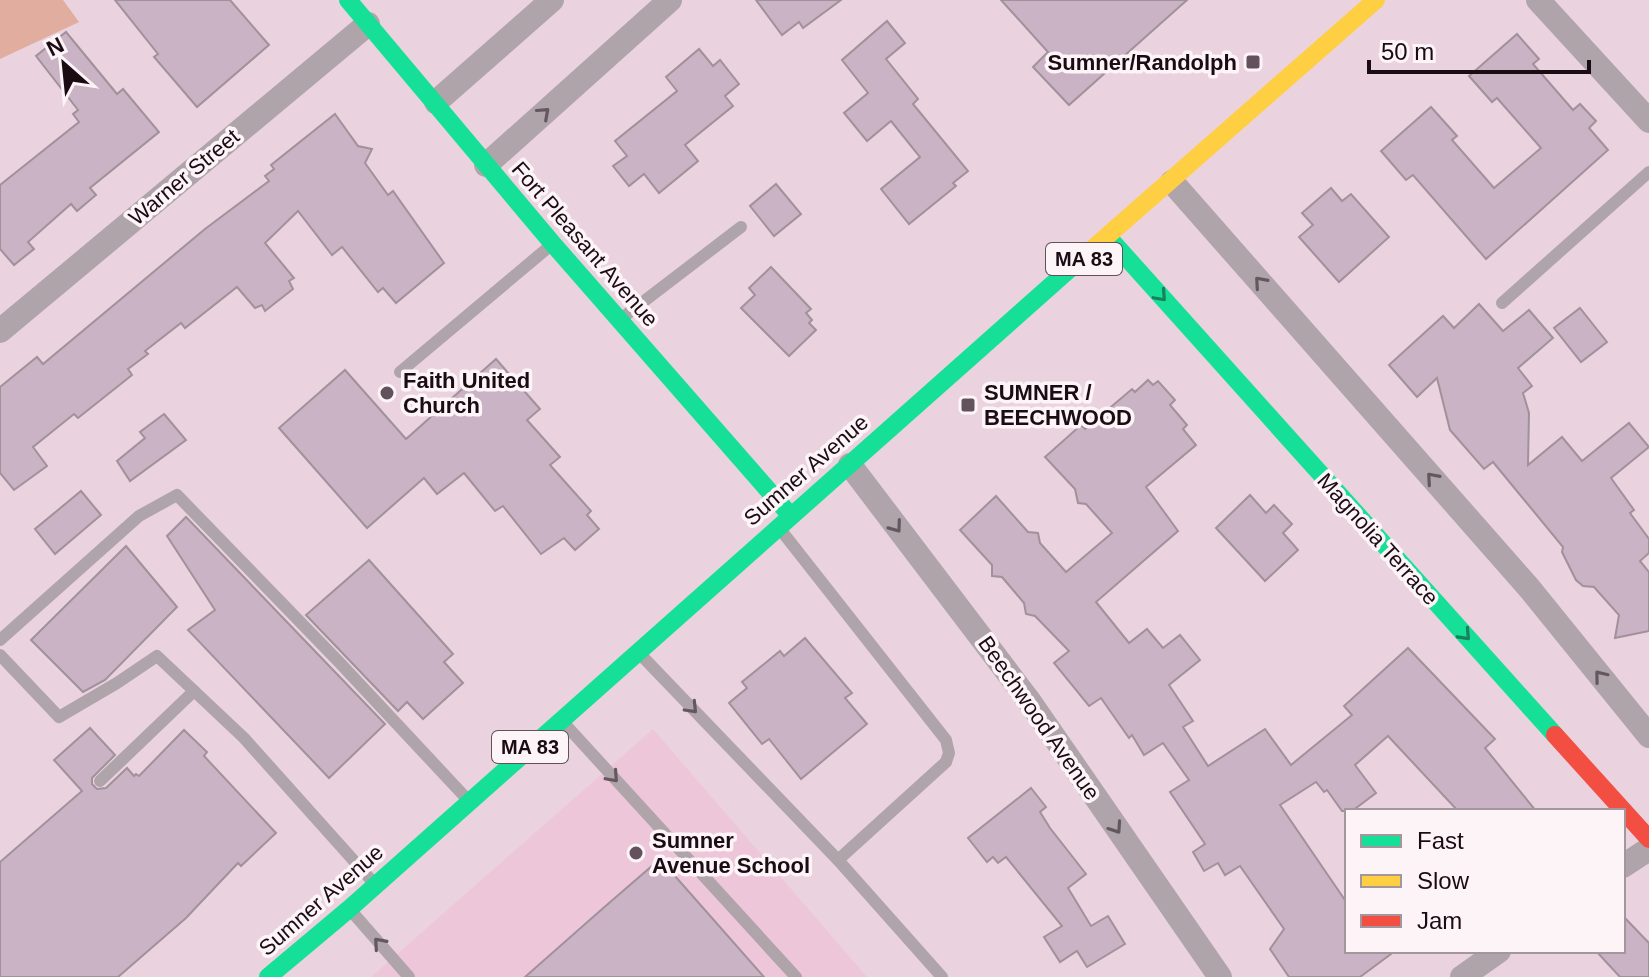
<svg xmlns="http://www.w3.org/2000/svg" width="1649" height="977" font-family="Helvetica,sans-serif">
<style>
.built{fill:#eec6da}
.forest{fill:#e1ad9e}
.building{fill:#c9b3c4;stroke:#a1919b;stroke-width:2}
.lines{fill:none;stroke-linecap:round;stroke-linejoin:round}
.lane{stroke:#aea4a9;stroke-width:12}
.street{stroke:#aea4a9;stroke-width:24}
.fast{stroke:#16e098;stroke-width:18}
.slow{stroke:#ffcf43;stroke-width:18}
.jam{stroke:#f24e42;stroke-width:18}
.oneway{stroke:#64585e}
.oneway2{stroke:#18815d}
.poi-dot{fill:#63515b;stroke:#fdf4f8;stroke-width:3}
.labels{text-anchor:middle;dominant-baseline:central;stroke-width:7;stroke-linejoin:round;paint-order:stroke}
.shield{fill:#fdf4f8;stroke:#5f5258;stroke-width:2}
.shield-label{font-size:20px;font-weight:bold;fill:#1b0c14}
.poi-label{font-size:22px;font-weight:bold;fill:#1b0c14;stroke:#fdf4f8;text-anchor:start}
.street-label{font-size:22px;fill:#1b0c14;stroke:#fdf4f8}
</style>
<rect width="100%" height="100%" fill="#ead2de"/>
<polygon class="built" points="653,729 867,977 371,977"/>
<polygon class="forest" points="0,0 63,0 79,22 0,59"/>
<g class="building">
<polygon points="115,0 230,0 269,45 197,107 154,57 158,54"/>
<polygon points="756,0 841,0 803,28 799,22 782,35"/>
<polygon points="1001,0 1187,0 1069,105 1033,67 1048,52"/>
<polygon points="887,21 905,43 886,59 918,99 913,104 968,171 953,183 956,186 909,224 881,189 920,157 891,121 867,141 844,113 868,93 842,60"/>
<polygon points="66,32 117,94 123,89 159,132 90,188 96,195 77,211 71,204 28,242 34,249 14,265 0,249 0,185 79,122 73,114 78,110 36,56"/>
<polygon points="1517,34 1539,59 1533,64 1573,110 1580,104 1596,121 1589,128 1608,150 1486,259 1413,175 1406,180 1381,151 1431,107 1457,136 1452,140 1494,188 1541,148 1497,98 1492,102 1469,76"/>
<polygon points="699,49 713,66 720,60 739,84 725,96 733,106 685,145 698,161 659,193 644,174 629,186 613,166 627,156 615,141 677,91 666,77"/>
<polygon points="335,114 358,146 372,149 365,163 388,195 393,191 444,263 396,303 383,288 378,292 342,247 332,255 298,211 265,243 294,278 289,281 293,289 265,311 262,305 255,308 237,287 185,328 181,323 145,351 148,354 128,369 132,375 78,418 74,414 33,447 47,466 14,490 0,473 0,387 37,357 43,364 205,229 269,181 265,176 274,169 271,165"/>
<polygon points="776,184 801,214 774,236 750,206"/>
<polygon points="1331,188 1342,201 1351,194 1389,237 1339,282 1299,237 1313,225 1302,213"/>
<polygon points="771,267 811,309 806,313 812,320 809,323 816,330 789,356 741,308 755,295 749,288"/>
<polygon points="1479,304 1503,331 1529,310 1553,338 1518,368 1532,386 1523,393 1529,413 1528,465 1562,437 1582,461 1629,423 1649,447 1611,478 1634,510 1630,513 1649,539 1649,553 1640,561 1649,572 1649,631 1615,638 1619,615 1594,587 1583,586 1576,580 1562,552 1563,547 1493,462 1484,469 1450,430 1437,378 1417,397 1389,365 1443,316 1454,328"/>
<polygon points="1580,308 1607,342 1581,362 1554,328"/>
<polygon points="496,359 540,409 527,420 560,457 550,465 591,511 587,515 599,529 575,550 564,538 541,554 503,506 495,511 464,473 437,494 424,478 367,528 279,428 345,370 406,439"/>
<polygon points="1148,380 1153,385 1158,381 1175,400 1170,405 1187,425 1183,429 1196,445 1146,487 1178,531 1096,602 1129,643 1147,629 1163,648 1180,635 1200,660 1169,685 1193,721 1183,727 1208,766 1265,729 1291,765 1352,715 1344,706 1408,648 1495,739 1485,748 1536,811 1458,811 1388,736 1355,765 1376,793 1352,811 1342,811 1327,790 1324,792 1316,782 1280,805 1347,903 1347,951 1395,951 1360,977 1289,977 1270,949 1284,929 1240,866 1225,875 1218,863 1204,871 1193,852 1205,844 1170,792 1189,780 1163,743 1144,755 1132,735 1129,738 1101,698 1089,706 1054,663 1069,651 1035,616 1026,614 1024,603 1002,577 992,576 992,565 960,530 996,496 1028,532 1038,533 1040,543 1066,572 1112,533 1086,504 1078,503 1075,489 1045,457 1081,425 1085,429 1132,389 1135,392"/>
<polygon points="164,414 186,440 130,481 117,461 145,438 140,432"/>
<polygon points="81,491 101,515 55,554 35,529"/>
<polygon points="1250,495 1266,513 1274,505 1292,524 1283,533 1298,550 1265,581 1216,528"/>
<polygon points="186,517 385,724 329,778 188,630 215,610 167,536"/>
<polygon points="126,546 177,607 105,680 83,692 31,640"/>
<polygon points="369,560 453,654 444,662 463,683 423,719 407,702 398,711 306,615"/>
<polygon points="805,638 852,693 845,698 867,724 801,779 769,739 762,744 729,703 747,688 742,682 780,651 784,656"/>
<polygon points="90,728 115,755 92,778 92,784 97,789 106,788 127,768 134,776 136,774 139,776 184,730 207,752 204,756 276,833 241,866 238,863 186,918 118,977 0,977 0,862 82,791 54,760"/>
<polygon points="1031,788 1046,807 1040,812 1050,828 1086,874 1068,888 1091,926 1108,916 1125,944 1087,967 1077,951 1060,962 1044,937 1062,926 1006,857 998,863 993,857 987,862 968,838"/>
<polygon points="660,859 764,977 525,977 601,910"/>
<polygon points="1623,916 1649,943 1649,977 1620,977 1596,951 1623,951"/>
</g>
<g class="lines">
<g class="lane">
<polyline points="1502,303 1649,172"/>
<polyline points="622,318 741,227"/>
<polyline points="400,372 550,246"/>
<polyline points="780,529 946,740 949,753 946,762 838,860 942,977"/>
<polyline points="0,640 139,516 177,495 339,662 467,799"/>
<polyline points="640,654 838,860"/>
<polyline points="0,655 59,717 117,683 157,656 244,738 372,881"/>
<polyline points="563,722 796,977"/>
<polyline points="100,781 194,691"/>
<polyline points="353,913 409,977"/>
</g>
<g class="street">
<polyline points="1538,0 1649,121"/>
<polyline points="436,102 552,0"/>
<polyline points="486,165 670,0"/>
<polyline points="1172,182 1530,589 1649,736"/>
<polyline points="0,331 368,24"/>
<polyline points="850,465 1030,702 1220,977"/>
<polyline points="1623,866 1649,849"/>
<polyline points="1462,977 1499,951"/>
</g>
<g class="fast">
<polyline points="348,0 553,244 790,515"/>
<polyline points="1109,238 1555,735"/>
<polyline points="268,977 349,909 1073,266"/>
</g>
<polyline class="slow" points="1073,266 1376,0"/>
<polyline class="jam" points="1555,735 1649,839"/>
</g>
<defs><path id="oneway-chevron" d="M-2-3.5L2.5 0L-2 3.5" fill="none" stroke-width="1.6" stroke-linecap="round" stroke-linejoin="round" transform="scale(2)"/></defs>
<g class="oneway">
<use href="#oneway-chevron" transform="translate(544 113) rotate(-42)"/>
<use href="#oneway-chevron" transform="translate(1260 282) rotate(-131)"/>
<use href="#oneway-chevron" transform="translate(1432 478) rotate(-131)"/>
<use href="#oneway-chevron" transform="translate(896 527) rotate(54)"/>
<use href="#oneway-chevron" transform="translate(1600 676) rotate(-129)"/>
<use href="#oneway-chevron" transform="translate(692 708) rotate(46)"/>
<use href="#oneway-chevron" transform="translate(613 777) rotate(48)"/>
<use href="#oneway-chevron" transform="translate(1116 828) rotate(56)"/>
<use href="#oneway-chevron" transform="translate(379 943) rotate(-131)"/>
</g>
<g class="oneway2">
<use href="#oneway-chevron" transform="translate(1161 296) rotate(48)"/>
<use href="#oneway-chevron" transform="translate(1465 635) rotate(47)"/>
</g>
<g class="poi-dot">
<rect x="1245" y="54" width="16" height="16" rx="4"/>
<circle cx="387" cy="393" r="8"/>
<rect x="960" y="397" width="16" height="16" rx="4"/>
<circle cx="636" cy="853" r="8"/>
</g>
<g class="labels">
<g class="shield">
<rect x="1046" y="243" width="76" height="32" rx="6"/>
<rect x="492" y="731" width="76" height="32" rx="6"/>
</g>
<g class="shield-label">
<text x="1084" y="259">MA 83</text>
<text x="530" y="747">MA 83</text>
</g>
<g class="poi-label">
<text x="1237" y="62" text-anchor="end">Sumner/Randolph</text>
<text x="403" y="380">Faith United<tspan x="403" dy="25">Church</tspan></text>
<text x="984" y="392">SUMNER /<tspan x="984" dy="25">BEECHWOOD</tspan></text>
<text x="652" y="840">Sumner<tspan x="652" dy="25">Avenue School</tspan></text>
</g>
<g class="street-label">
<text transform="translate(184 177) rotate(-40)">Warner Street</text>
<text transform="translate(585 244) rotate(49)">Fort Pleasant Avenue</text>
<text transform="translate(806 470) rotate(-41)">Sumner Avenue</text>
<text transform="translate(1378 539) rotate(48)">Magnolia Terrace</text>
<text transform="translate(1039 718) rotate(55)">Beechwood Avenue</text>
<text transform="translate(321 900) rotate(-41)">Sumner Avenue</text>
</g>
</g>
<rect x="1345" y="809" width="280" height="144" fill="#fdf4f8" stroke="#a3979d" stroke-width="2"/>
<rect x="1361" y="835" width="40" height="12" fill="#16e098" stroke="#a3979d" stroke-width="2"/>
<text x="1417" y="849" font-size="24" fill="#1b0c14">Fast</text>
<rect x="1361" y="875" width="40" height="12" fill="#ffcf43" stroke="#a3979d" stroke-width="2"/>
<text x="1417" y="889" font-size="24" fill="#1b0c14">Slow</text>
<rect x="1361" y="915" width="40" height="12" fill="#f24e42" stroke="#a3979d" stroke-width="2"/>
<text x="1417" y="929" font-size="24" fill="#1b0c14">Jam</text>
<g transform="translate(64 64) rotate(333)" stroke="#fdf4f8" stroke-width="6" paint-order="stroke">
<path d="M0-6L14 30L0 20L-14 30Z" fill="#1b0c14"/>
<text y="-12" font-size="22" font-weight="bold" text-anchor="middle" fill="#1b0c14">N</text>
</g>
<path d="M1369 60v12h220v-12" fill="none" stroke="#1b0c14" stroke-width="4"/>
<text x="1381" y="60" font-size="24" fill="#1b0c14" stroke="#fdf4f8" stroke-width="6" paint-order="stroke">50 m</text>
</svg>
